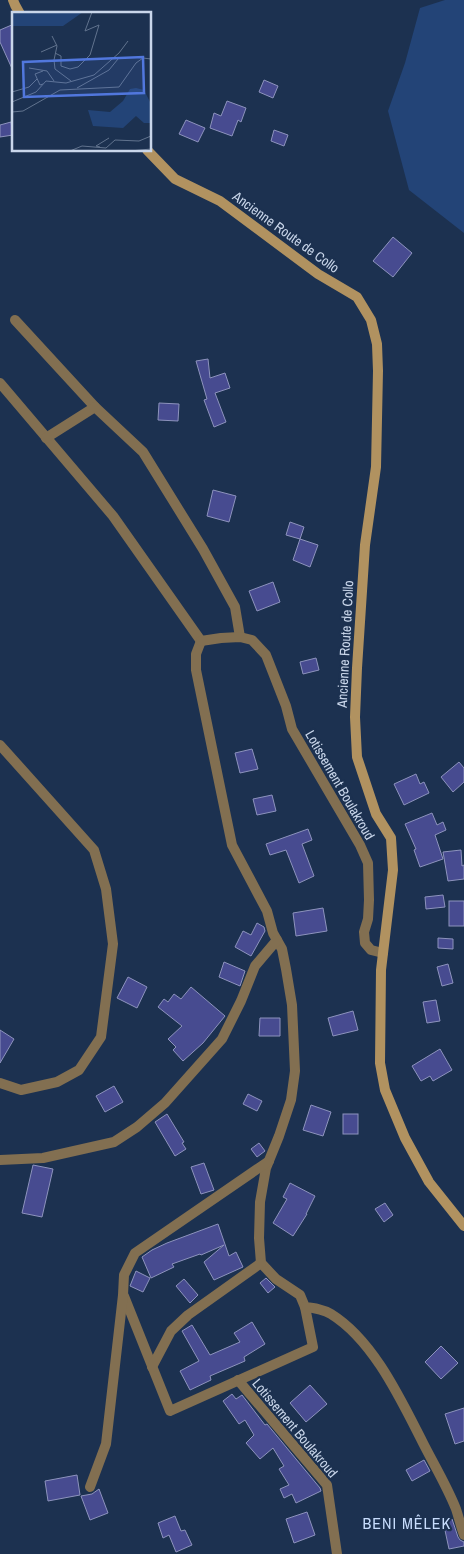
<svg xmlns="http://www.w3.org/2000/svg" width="464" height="1554" font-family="'Archivo Narrow',sans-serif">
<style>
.green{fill:#234477}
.building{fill:#474b90;stroke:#8d93bd}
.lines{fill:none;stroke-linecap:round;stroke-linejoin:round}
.minor{stroke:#826f51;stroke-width:10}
.secondary{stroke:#b19260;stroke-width:10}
.labels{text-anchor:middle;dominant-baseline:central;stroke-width:4.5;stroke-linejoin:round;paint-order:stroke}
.street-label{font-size:14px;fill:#c9d6ea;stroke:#1c3150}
.quarter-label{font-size:16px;letter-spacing:1px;fill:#c8ddfd;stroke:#1c3150}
.inset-road{fill:none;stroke:#61738e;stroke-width:1}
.view{fill:#5177dd;fill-opacity:0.15;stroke:#5177dd;stroke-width:2.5}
.inset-edge{fill:none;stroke:#c9d6ea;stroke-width:2.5}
</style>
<rect width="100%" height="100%" fill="#1c3150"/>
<polygon class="green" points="445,0 464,0 464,233 409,190 388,111 405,63 420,8"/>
<g class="building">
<polygon points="14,24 14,73 0,42 0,30"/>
<polygon points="264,80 278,86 273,98 259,92"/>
<polygon points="227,101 246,108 241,122 238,120 232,136 210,128 214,113 221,116"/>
<polygon points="186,120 205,128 198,142 179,134"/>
<polygon points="11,122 13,135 0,137 0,125"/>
<polygon points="274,130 288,135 284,146 271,141"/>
<polygon points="393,237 412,253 393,277 373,261"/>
<polygon points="208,359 210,378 225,373 230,388 215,393 226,422 214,427 204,400 207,399 196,361"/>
<polygon points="159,403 179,404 178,421 158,420"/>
<polygon points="213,490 236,496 229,522 207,516"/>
<polygon points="290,522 304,527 300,539 318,545 310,567 293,560 300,539 286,535"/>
<polygon points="273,582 280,602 257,611 249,591"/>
<polygon points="316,658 319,670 303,674 300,662"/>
<polygon points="252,749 258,769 240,773 235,753"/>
<polygon points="459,762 464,768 464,782 453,792 441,777"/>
<polygon points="416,774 420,784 424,782 429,793 404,805 394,784"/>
<polygon points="272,795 276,811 257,815 253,799"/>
<polygon points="432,813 437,825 443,822 446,830 435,835 443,859 420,867 414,850 416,849 405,824"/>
<polygon points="308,829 312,840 302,844 314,876 299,883 286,850 270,855 266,844"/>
<polygon points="461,850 462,866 464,865 464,879 448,881 443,852"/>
<polygon points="443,895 445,907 426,909 425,897"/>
<rect x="449" y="901" width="15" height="25"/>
<polygon points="323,908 327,931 296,936 293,913"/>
<polygon points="257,923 264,927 265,931 251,956 235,947 243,931 251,935"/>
<polygon points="438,938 453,939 453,949 438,948"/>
<polygon points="224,962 245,971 240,986 219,977"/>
<polygon points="448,964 453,983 442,986 437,967"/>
<polygon points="128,977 147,987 137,1008 117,998"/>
<polygon points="191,987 225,1016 203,1043 183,1061 173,1050 176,1047 168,1039 182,1026 158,1007 164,999 168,1002 174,994 181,999"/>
<polygon points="436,1000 440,1021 427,1023 423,1002"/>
<polygon points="353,1011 358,1030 333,1036 328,1018"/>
<polygon points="260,1018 280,1018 280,1036 259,1036"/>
<polygon points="0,1030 14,1039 0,1063"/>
<polygon points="440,1049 452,1070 433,1081 430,1076 421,1081 412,1066"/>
<polygon points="114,1086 123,1102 105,1112 96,1096"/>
<polygon points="248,1094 262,1101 257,1111 243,1104"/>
<polygon points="311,1105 331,1112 323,1136 303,1130"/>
<polygon points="167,1114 184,1142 182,1143 186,1149 175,1156 155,1122"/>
<rect x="343" y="1114" width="15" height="20"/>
<polygon points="259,1143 265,1151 257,1157 251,1149"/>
<polygon points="204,1163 214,1190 201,1194 191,1167"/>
<polygon points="33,1165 53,1169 42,1217 22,1213"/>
<polygon points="290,1183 315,1196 306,1214 307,1214 293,1236 273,1223 287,1199 283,1197"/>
<polygon points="385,1203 393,1215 384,1222 375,1209"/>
<polygon points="218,1224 229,1256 236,1252 243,1267 214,1280 204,1262 224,1245 201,1255 200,1254 172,1264 174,1267 151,1278 142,1257 152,1250 167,1243"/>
<polygon points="136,1271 150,1278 143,1292 130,1286"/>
<polygon points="266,1278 275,1287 268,1293 260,1283"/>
<polygon points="184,1279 198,1295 190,1303 176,1286"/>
<polygon points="252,1322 265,1344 244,1357 245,1361 210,1376 211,1380 190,1390 180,1371 199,1361 182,1331 192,1325 210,1355 240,1342 234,1333"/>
<polygon points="441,1346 458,1363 441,1379 425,1362"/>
<polygon points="310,1385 327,1404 306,1422 290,1403"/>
<polygon points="232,1394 236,1399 242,1395 265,1425 267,1424 320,1488 321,1491 296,1503 292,1494 284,1498 280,1489 289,1485 279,1469 284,1466 273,1448 260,1459 246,1443 254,1435 245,1420 239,1424 223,1401"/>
<polygon points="464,1408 464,1441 455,1444 445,1414"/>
<polygon points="424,1460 430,1471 412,1481 406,1470"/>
<polygon points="77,1475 80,1495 48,1501 45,1481"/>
<polygon points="99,1489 108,1513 90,1520 81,1496 92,1494"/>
<polygon points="307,1512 315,1535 294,1543 286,1519"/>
<polygon points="175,1516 181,1531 185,1530 192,1545 176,1552 169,1535 163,1538 158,1523"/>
<polygon points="452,1519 458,1537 460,1540 464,1542 464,1546 449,1549 443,1521"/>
</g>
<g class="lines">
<g class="minor">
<polyline points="15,320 95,407 143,452 203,549 235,607 240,637"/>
<polyline points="0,383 113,516 201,641"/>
<polyline points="46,438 95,407"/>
<path d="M201,641L196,654V670L232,845L267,911L273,933L282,949L286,969L292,1005L295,1071L291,1100L279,1136L266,1168L260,1202L259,1238L261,1263L276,1279L300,1295L305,1307C314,1308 323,1309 331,1314C373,1340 400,1398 422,1441C433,1463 447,1486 456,1509C459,1518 461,1527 464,1535"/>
<polyline points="201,641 221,638 240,637 252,640 266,655 286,706 292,729 360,845 368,863 369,900 368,919 364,932 365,943 371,950 383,953"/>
<polyline points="0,745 94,850 106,889 113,944 101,1037 79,1070 57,1082 21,1090 0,1083"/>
<polyline points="0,1160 43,1158 114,1142 137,1127 165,1103 222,1039 241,1001 255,966 277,940"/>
<polyline points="124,1296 170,1411 313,1347 305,1307"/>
<polyline points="152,1367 171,1331 188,1315 261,1263"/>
<polyline points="238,1380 327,1485 337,1554"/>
<polyline points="90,1487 106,1444 123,1295 124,1275 135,1253 269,1161"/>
</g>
<g class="secondary">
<polyline points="13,0 15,5 20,14"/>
<polyline points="147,150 175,179 220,201 318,274 357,297 371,320 377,344 378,371 376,467 365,545 357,668 355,717 357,757 376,814 391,838 393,870 381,970 380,1063 385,1090 405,1138 429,1182 464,1226"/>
</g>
</g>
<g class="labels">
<g class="street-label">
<text transform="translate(286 232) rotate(36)">Ancienne Route de Collo</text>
<text transform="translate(345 644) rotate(-87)">Ancienne Route de Collo</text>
<text transform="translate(340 785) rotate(60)">Lotissement Boulakroud</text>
<text transform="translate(295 1428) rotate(50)">Lotissement Boulakroud</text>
</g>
<g class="quarter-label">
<text x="407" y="1523">BENI MÊLEK</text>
</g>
</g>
<g transform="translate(12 12)">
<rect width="139" height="139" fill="#1c3150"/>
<path d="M0,0H71L51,14H0ZM124,76L132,78L139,92V111H132L124,104L111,116L81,114L76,98L98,100L111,89L118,77Z" fill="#234477"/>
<path class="inset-road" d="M40,24L45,34L42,48L43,57L59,69M29,40L45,33M43,41L49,44V54L58,57L66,55L78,43L87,13L73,19L80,0M17,56L35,59L42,69M31,59L23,62L28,73L31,72M65,76L97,58L106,47M0,80L17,75L25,67M0,90L24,80L34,69L54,71L82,63L107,41L116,29M0,100L11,99L48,78L107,75L124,51L131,46L139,47M88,135L84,134L97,126M58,139L70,134L94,136L103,128L127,129L139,124M118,139L139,137"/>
<path class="view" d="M131,45L132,81L12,85L11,50Z"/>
<rect width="139" height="139" class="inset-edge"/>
</g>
</svg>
